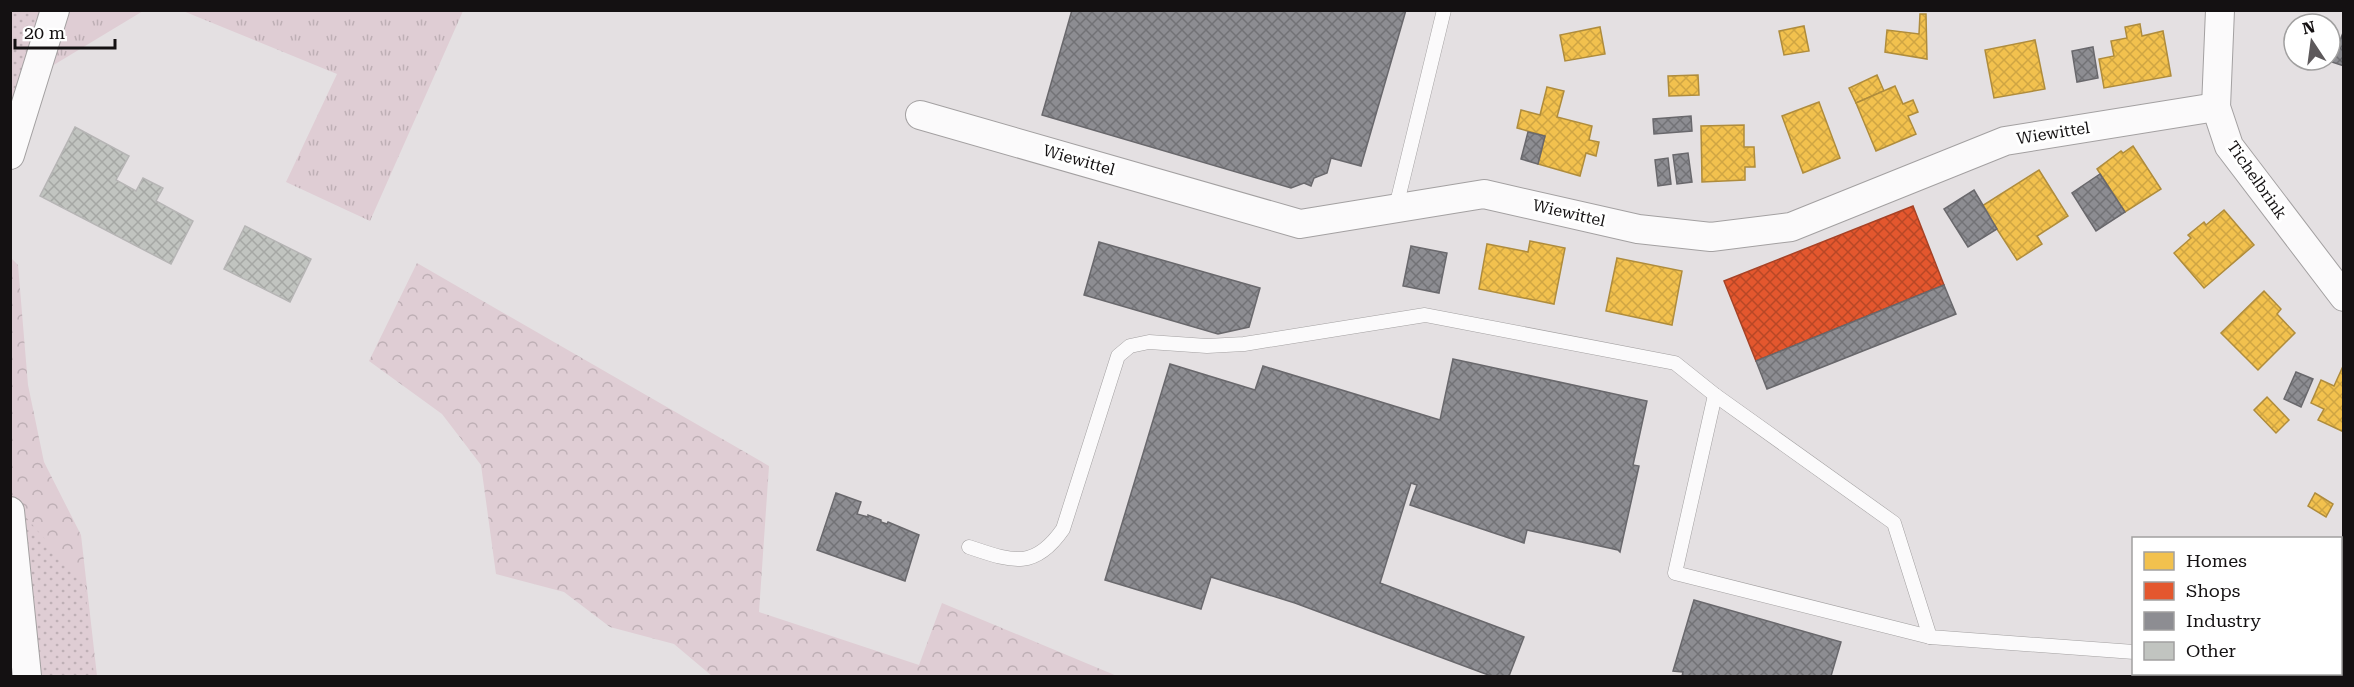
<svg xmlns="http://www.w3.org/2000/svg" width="2354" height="687" font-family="'Roboto Serif',serif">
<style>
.grass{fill:url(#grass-tufts)}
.forest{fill:url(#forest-crowns)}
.park{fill:url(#park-dots)}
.homes{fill:url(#homes-cross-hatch);stroke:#af8c3c;stroke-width:1.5}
.shops{fill:url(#shops-cross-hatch);stroke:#a64226;stroke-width:1.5}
.industry{fill:url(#industry-cross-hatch);stroke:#69686c;stroke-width:1.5}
.building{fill:url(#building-cross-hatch);stroke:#b6b5b5;stroke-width:1.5}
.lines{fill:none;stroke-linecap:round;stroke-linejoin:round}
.lane-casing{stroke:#a3a0a1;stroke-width:15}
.street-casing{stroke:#a3a0a1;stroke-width:30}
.secondary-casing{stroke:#a3a0a1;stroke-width:34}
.lane{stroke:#fbfafb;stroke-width:14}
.street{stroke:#fbfafb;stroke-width:28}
.secondary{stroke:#f2eef0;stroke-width:33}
.labels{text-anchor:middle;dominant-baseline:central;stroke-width:6;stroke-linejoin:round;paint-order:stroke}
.street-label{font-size:16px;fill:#141112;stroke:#fff}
</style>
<defs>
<pattern id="grass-tufts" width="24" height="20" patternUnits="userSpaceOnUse" patternTransform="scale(1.5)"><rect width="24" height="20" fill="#dfcdd4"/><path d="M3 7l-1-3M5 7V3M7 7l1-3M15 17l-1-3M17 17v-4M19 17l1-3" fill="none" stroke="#beafb5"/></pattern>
<pattern id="forest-crowns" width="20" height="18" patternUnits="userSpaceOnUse" patternTransform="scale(1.5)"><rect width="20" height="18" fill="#dfcdd4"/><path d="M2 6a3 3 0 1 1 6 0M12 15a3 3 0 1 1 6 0" fill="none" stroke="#beafb5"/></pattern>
<pattern id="park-dots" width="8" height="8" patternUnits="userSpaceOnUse" patternTransform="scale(1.5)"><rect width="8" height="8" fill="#dfcdd4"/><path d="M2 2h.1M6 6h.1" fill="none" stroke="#beafb5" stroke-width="1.8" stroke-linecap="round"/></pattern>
<pattern id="homes-cross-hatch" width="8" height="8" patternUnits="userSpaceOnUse" patternTransform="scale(1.5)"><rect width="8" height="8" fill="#f2c14e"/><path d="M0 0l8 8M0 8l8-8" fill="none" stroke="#cfa543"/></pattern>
<pattern id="shops-cross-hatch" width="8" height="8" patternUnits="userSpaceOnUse" patternTransform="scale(1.5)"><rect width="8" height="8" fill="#e4572e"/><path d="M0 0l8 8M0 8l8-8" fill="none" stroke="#b84726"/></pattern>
<pattern id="industry-cross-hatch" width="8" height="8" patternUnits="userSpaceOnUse" patternTransform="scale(1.5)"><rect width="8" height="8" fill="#8d8d92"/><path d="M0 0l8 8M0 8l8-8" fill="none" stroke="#727276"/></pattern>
<pattern id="building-cross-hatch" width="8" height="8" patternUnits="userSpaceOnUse" patternTransform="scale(1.5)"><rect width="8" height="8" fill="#c1c4c0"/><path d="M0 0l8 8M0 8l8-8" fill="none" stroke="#a5a7a4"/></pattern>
</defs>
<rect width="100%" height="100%" fill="#e4e0e2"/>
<g class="grass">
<polygon points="60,11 143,11 47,69"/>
<polygon points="183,11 463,11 370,221 286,182 337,74"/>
</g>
<g class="forest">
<polygon points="10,257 18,265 28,385 44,462 81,535 97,676 11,676"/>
<polygon points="417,263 769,466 759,612 919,665 942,603 1117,676 712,676 674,644 610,627 564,592 496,574 481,465 442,414 369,361"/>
</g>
<g class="park">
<polygon points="11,11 45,11 11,131"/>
<polygon points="10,499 85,585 94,676 11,676"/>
</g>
<g class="homes">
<polygon points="1920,14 1926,14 1927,59 1885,52 1887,30 1919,34"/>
<polygon points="2140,24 2142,36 2163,31 2171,76 2104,88 2099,59 2114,56 2111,41 2127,38 2125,27"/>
<polygon points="1804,26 1809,51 1784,55 1779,31"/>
<polygon points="1600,27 1605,54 1565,61 1560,35"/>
<polygon points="2035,40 2045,89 1994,98 1985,50"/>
<polygon points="1698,75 1699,95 1669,96 1668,76"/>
<polygon points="1877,75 1884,91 1856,103 1849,88"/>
<polygon points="1895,86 1903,104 1913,100 1918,112 1908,116 1916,134 1876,151 1856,103"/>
<polygon points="1547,87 1564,91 1557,117 1592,126 1589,140 1599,142 1596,156 1586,153 1580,176 1538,164 1545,136 1517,128 1521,110 1540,115"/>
<polygon points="1819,102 1840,158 1803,173 1782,116"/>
<polygon points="1744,125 1744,147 1754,147 1755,167 1745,167 1745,180 1702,182 1701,126"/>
<polygon points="2133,146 2161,189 2125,212 2097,169 2121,151 2123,153"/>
<polygon points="2039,170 2068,216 2037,236 2042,244 2017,260 1982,206"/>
<polygon points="2224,210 2254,245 2204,288 2174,253 2191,238 2188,235 2204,222 2206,225"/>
<polygon points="1530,241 1565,248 1554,304 1479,289 1487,244 1528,252"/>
<polygon points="1617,258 1682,271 1672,325 1606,311"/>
<polygon points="2264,291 2281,309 2277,314 2295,333 2258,370 2221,333"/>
<polygon points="2344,364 2344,432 2318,420 2324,409 2311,403 2321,380 2334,386"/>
<polygon points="2267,397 2289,420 2276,433 2254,410"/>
<polygon points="2315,493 2333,504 2326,517 2308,506"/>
</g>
<polygon class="shops" points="1913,206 1944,285 1756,361 1724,281"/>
<g class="industry">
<polygon points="1072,10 1406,10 1361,166 1331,158 1327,173 1314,178 1311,186 1304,183 1291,188 1042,115"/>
<polygon points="2344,30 2344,66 2332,62"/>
<polygon points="2093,47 2098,78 2077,82 2072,51"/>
<polygon points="1691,116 1692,131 1654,134 1653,119"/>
<polygon points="1528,132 1545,136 1538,164 1521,159"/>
<polygon points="1688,153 1692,182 1677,184 1673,155"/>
<polygon points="1668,158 1671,184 1658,186 1655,160"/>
<polygon points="2100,174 2125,212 2096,231 2072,193"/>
<polygon points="1974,190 1997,229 1968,247 1944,209"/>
<polygon points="1099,242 1260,288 1249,327 1218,334 1084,295"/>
<polygon points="1411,246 1447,253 1439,293 1403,286"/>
<polygon points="1944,285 1956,314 1767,389 1756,361"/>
<polygon points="1453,359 1647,401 1633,465 1639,466 1620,552 1618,550 1527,530 1524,543 1410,505 1417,485 1411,483 1380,583 1524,637 1509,676 1491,676 1295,603 1211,577 1201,609 1105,580 1170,364 1255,390 1263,366 1440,420"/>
<polygon points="2296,372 2313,379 2301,407 2284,399"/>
<polygon points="836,493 861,502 857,514 868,517 868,515 881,520 881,522 887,524 888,522 919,535 905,581 817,550"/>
<polygon points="1694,600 1841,642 1831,676 1682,676 1683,672 1673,671"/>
</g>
<g class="building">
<polygon points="75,127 129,156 116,180 136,191 143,178 163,188 156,201 193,221 171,264 40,196"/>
<polygon points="245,226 311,259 290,302 224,269"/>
</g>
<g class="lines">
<g class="lane-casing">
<g id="lane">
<polyline points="1396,207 1444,10"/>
<polyline points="1715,395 1675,573 1930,637"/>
<path d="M969,547C1011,561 1034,571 1063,529L1118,356L1130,346L1149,342L1207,346L1244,344L1425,315L1675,363L1715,395L1894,523L1930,637L2134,652"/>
</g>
</g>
<g class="street-casing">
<g id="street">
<polyline points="2220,10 2216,107 2229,146 2344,297"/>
<polyline points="920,115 1300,224 1484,194 1638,229 1711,237 1791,227 2005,141 2216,107"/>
<polyline points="10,155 55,10"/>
<polyline points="10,511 27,676"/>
</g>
</g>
<g class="secondary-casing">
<g id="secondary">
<polyline points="2340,631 2344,624"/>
<polyline points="2319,676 2320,674"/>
</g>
</g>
<use href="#lane" class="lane"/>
<use href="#street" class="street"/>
<use href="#secondary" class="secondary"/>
</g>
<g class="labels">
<g class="street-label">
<text transform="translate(2053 133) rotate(-9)">Wiewittel</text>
<text transform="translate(1079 160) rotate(16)">Wiewittel</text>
<text transform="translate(2257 180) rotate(55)">Tichelbrink</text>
<text transform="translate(1569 213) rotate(13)">Wiewittel</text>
</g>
</g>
<rect width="2354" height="687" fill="none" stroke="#141112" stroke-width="24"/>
<rect x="2132" y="537" width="210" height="138" fill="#ffffff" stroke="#a1a0a0" stroke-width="1.5"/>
<rect x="2144" y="552" width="30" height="18" fill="#f2c14e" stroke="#a1a0a0" stroke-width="1.5"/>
<text x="2186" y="567" font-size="18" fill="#141112">Homes</text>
<rect x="2144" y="582" width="30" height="18" fill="#e4572e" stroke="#a1a0a0" stroke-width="1.5"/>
<text x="2186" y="597" font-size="18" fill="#141112">Shops</text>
<rect x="2144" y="612" width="30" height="18" fill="#8d8d92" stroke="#a1a0a0" stroke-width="1.5"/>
<text x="2186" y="627" font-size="18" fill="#141112">Industry</text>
<rect x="2144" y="642" width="30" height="18" fill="#c1c4c0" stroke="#a1a0a0" stroke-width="1.5"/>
<text x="2186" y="657" font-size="18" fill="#141112">Other</text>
<g transform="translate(2312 42) rotate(347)"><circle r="28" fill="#ffffff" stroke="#a1a0a0" stroke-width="1.5"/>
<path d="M0-4.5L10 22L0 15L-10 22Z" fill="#5d595b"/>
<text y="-9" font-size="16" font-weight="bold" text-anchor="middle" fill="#141112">N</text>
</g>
<path d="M15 39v9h100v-9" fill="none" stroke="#141112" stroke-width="3"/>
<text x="24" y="39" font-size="18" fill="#141112" stroke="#ffffff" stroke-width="4.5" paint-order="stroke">20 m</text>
</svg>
